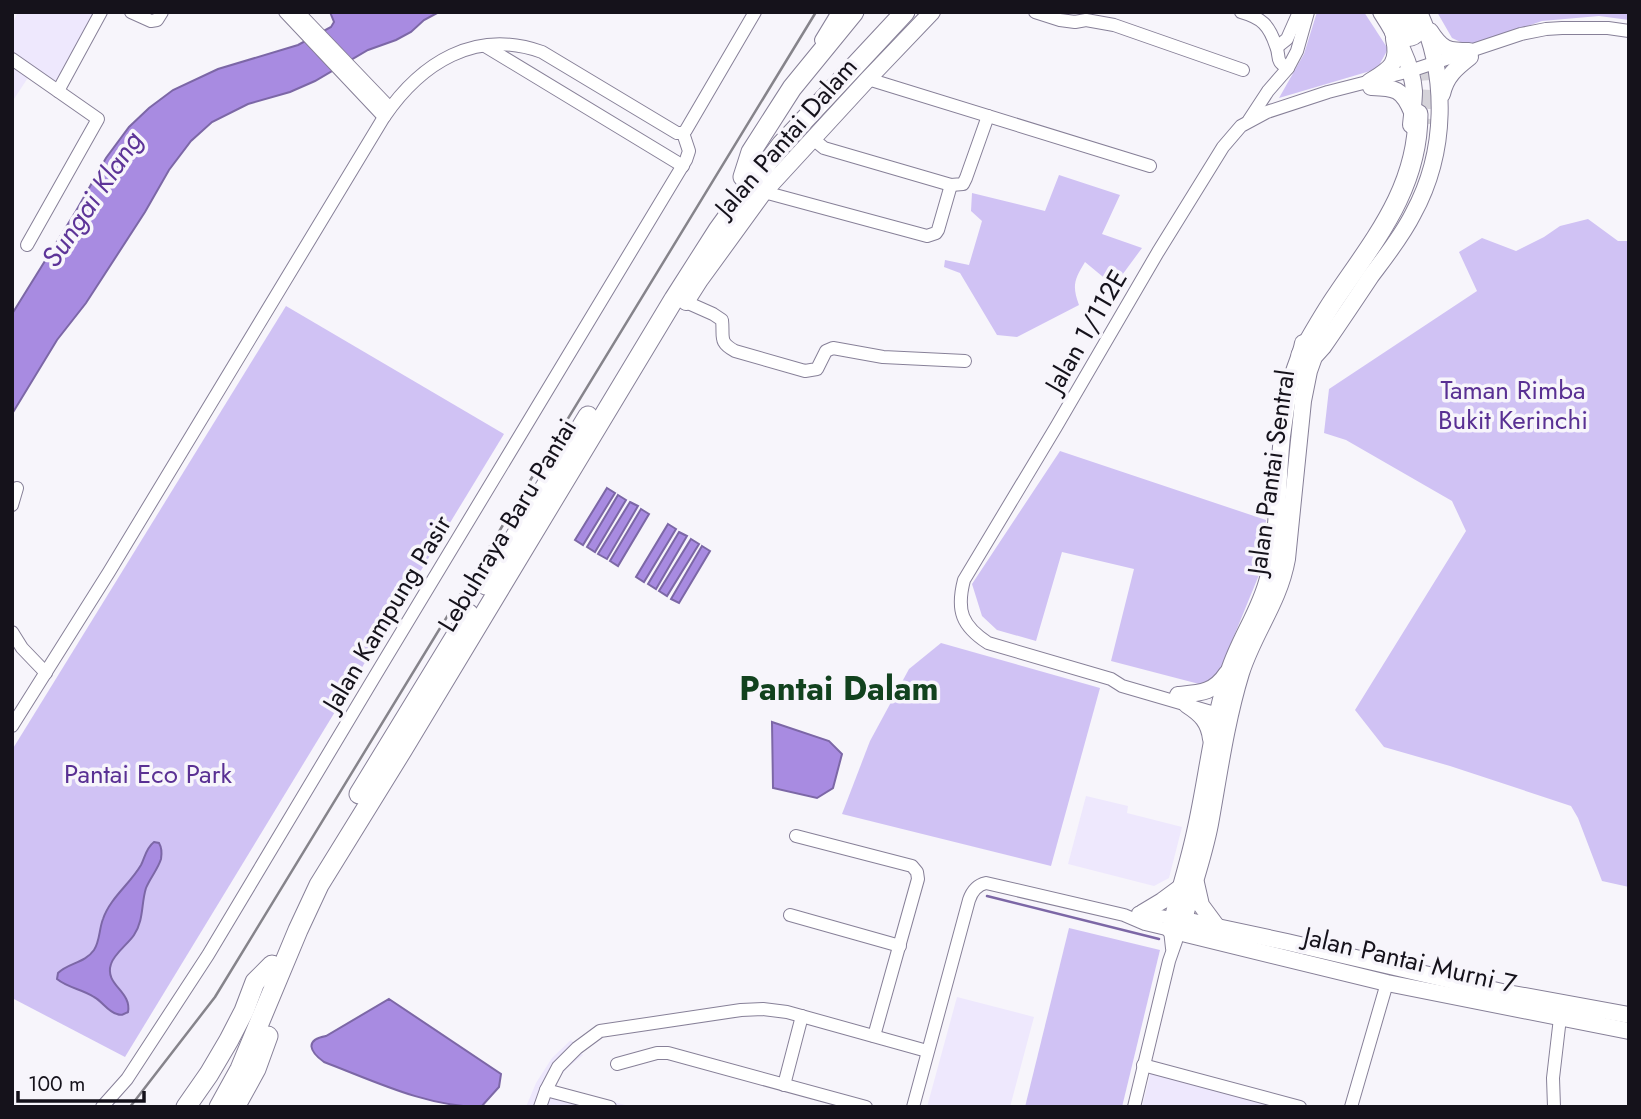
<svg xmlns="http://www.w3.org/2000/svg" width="1641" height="1119" font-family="Jost,sans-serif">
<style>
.built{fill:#eee8fd}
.green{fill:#d0c2f4}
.water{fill:#a88be1;stroke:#7c67a6;stroke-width:2}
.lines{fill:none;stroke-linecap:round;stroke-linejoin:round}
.stream{stroke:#7c67a6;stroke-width:2.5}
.highway-tunnel{stroke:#d5d3d9;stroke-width:19;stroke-dasharray:19 10;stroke-linecap:butt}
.minor-casing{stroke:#878098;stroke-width:14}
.major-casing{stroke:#878098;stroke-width:18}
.highway-casing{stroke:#878098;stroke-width:21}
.minor{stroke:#fff;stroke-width:12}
.major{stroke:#fff;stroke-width:16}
.highway{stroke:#fff;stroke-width:19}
.rail{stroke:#86848b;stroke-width:2.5}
.labels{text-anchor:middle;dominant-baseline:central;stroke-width:7;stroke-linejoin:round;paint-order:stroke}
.street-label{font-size:26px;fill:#15121b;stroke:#f7f5fb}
.park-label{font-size:26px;fill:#593093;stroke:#f7f5fb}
.water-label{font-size:28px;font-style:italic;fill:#5d3498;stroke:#f7f5fb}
.district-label{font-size:33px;font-weight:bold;fill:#12421e;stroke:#f7f5fb}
</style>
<rect width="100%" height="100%" fill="#f7f5fb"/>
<g class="built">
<polygon points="18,12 98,12 57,86 33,70 12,102 12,25"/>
<polygon points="1086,796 1128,806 1127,813 1182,827 1169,878 1154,886 1068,864"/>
<polygon points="957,997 1034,1017 1010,1107 927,1107"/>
<polygon points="571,1040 583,1055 567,1068 560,1076 556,1087 633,1107 526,1107 536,1083 552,1058"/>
<polygon points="1151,1071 1287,1107 1142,1107"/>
</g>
<g class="green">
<polygon points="1317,12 1364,12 1388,49 1377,69 1279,98 1304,54"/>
<polygon points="1437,12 1629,12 1629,20 1599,16 1542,21 1469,46 1452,38"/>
<path d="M1059,175L1120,195L1102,234L1142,248L1114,286L1085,262C1074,280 1072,286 1079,305L1017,337L997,335L960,273L944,267L945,260L969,265L982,221L971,211L972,193L1045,211Z"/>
<polygon points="1588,219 1618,241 1629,241 1629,887 1602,881 1578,818 1571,806 1450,766 1384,747 1355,710 1466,531 1452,501 1346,440 1324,433 1329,389 1477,291 1459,252 1482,238 1516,251 1544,237 1560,226"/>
<polygon points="286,306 504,434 125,1057 12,998 12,750"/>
<polygon points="1060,451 1266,520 1261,570 1218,675 1203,685 1111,661 1134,569 1062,552 1036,641 997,630 982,616 972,584"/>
<polygon points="941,643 1100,688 1051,866 842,814 870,741 909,669"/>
<polygon points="1069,928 1160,950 1122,1107 1025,1107"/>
</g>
<g class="water">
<polygon points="330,12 439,12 424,20 411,32 396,40 368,50 315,81 290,92 248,104 212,122 191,141 169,170 145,212 86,303 57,340 12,414 12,314 76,211 106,158 129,127 149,108 173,90 218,69 298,45 331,27 334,22"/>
<polygon points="607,488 615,493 583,545 575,540"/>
<polygon points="618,495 626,500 595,552 587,547"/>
<polygon points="630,502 638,506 607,559 598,554"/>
<polygon points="641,509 649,514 618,566 610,561"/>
<polygon points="668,524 676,529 644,582 636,577"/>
<polygon points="679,532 687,536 656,589 648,584"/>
<polygon points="691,539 699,544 667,596 659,591"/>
<polygon points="702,546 710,551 679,603 671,599"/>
<polygon points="772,722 829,741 842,754 833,788 817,798 773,788"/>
<path d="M154,842L159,843C162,848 162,853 161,859C158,869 150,878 146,888C141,904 144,920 134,935C128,944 114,954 111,964C104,985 132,991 128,1012C124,1014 122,1016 117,1014C108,1012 102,1001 94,997C82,989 68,988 57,979L58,973C68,963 85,963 94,950C100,941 99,929 103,919C110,898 130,884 141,865C145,857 146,848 154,842Z"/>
<path d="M389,999L501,1074L499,1087L481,1107C427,1107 374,1081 324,1062C310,1052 304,1040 326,1036Z"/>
</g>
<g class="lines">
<polyline class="stream" points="987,896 1159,939"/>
<polyline class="highway-tunnel" points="1429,61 1431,87 1429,124"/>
<g class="minor-casing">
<g id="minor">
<polyline points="131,12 151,21 157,20 162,12"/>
<polyline points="285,12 384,117"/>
<polyline points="298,12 390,108"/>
<polyline points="1035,12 1060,20 1075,22 1086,20 1114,25 1243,70"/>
<path d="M1241,12C1262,18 1269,25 1276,46C1281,58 1274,60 1288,68"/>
<polyline points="821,40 838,12"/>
<polyline points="485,46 683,166"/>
<polyline points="1277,47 1287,39 1299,12"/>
<polyline points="12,59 98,119 27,245"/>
<polyline points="868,79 1150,166"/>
<polyline points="58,91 101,12"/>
<polyline points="1249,120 1268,91 1288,68 1297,51 1308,12"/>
<polyline points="683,133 686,130 755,12"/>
<polyline points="813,139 824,148 951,185 963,184 966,178 988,116"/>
<polyline points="764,192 927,236 936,233 938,230 951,185"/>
<path d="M686,302L713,314L722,320C724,337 718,342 735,351L805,371L817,369L826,351L833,348L883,357L965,361"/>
<polyline points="12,505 17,488"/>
<polyline points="12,632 22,648 46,673"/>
<path d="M1225,716L1122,686L1111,679L988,643C962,626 956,611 964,580L1056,427L1158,252L1223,147L1241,126L1267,112L1328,92L1410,71L1521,34L1546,29L1562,28H1608L1629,31"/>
<path d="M12,726L109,572L384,117C421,63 475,28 542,52L677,133H683L689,151L686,160L375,676L208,955L127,1079L102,1107"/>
<polyline points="796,836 912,866 917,872 918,879 874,1036"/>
<polyline points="1138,913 1173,918"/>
<polyline points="790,915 900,946"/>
<polyline points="617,1064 657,1053 668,1053 866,1107"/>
<polyline points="1143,1065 1300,1107"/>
<polyline points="784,1085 802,1016"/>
<polyline points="546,1090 610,1107"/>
<polyline points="540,1107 546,1090 558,1067 577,1048 600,1031 741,1010 763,1009 787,1012 927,1051"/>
<path d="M913,1107L969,900C972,891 977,885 986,883L1124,915L1145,924L1170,930L1172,948"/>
<polyline points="1134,1107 1169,961 1176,941"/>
<polyline points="1351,1107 1387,983"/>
<polyline points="1554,1107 1553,1078 1560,1018"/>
</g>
</g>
<g class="major-casing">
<g id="major">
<path d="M1381,12C1396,35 1412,63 1414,91C1414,102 1412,114 1411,125"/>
<path d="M1430,31C1442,50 1448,51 1469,51"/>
<path d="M1393,33C1403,40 1412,41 1420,31V16"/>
<path d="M1369,82C1388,70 1400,65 1394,39"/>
<path d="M1371,87C1395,88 1402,88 1412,112"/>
<path d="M1442,94C1446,76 1456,68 1470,57"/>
<polyline points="686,302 700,280 764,192 868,79 932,12"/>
<path d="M1303,343C1301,355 1295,366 1292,378C1287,397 1285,416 1282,436C1277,483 1279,532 1268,578C1260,611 1239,639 1229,671C1212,724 1207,779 1195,832C1188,865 1177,897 1170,930L1387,983L1629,1031"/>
<path d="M1178,695C1200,693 1214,693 1227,673"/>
<path d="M1187,705C1201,714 1209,722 1211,739"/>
<polyline points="1196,883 1201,905 1218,928"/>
<polyline points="1142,913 1162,901 1181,887"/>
<polyline points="1175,918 1287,942 1502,992 1629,1015"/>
<path d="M1181,932C1189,896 1203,861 1210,824C1219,774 1226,722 1241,673C1254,632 1279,603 1287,559L1303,401L1309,371L1314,357L1323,347C1339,324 1355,300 1371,276C1386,256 1402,236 1413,214C1447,152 1448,76 1419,12"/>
</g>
</g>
<g class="highway-casing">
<g id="highway">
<polyline points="1392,12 1401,28"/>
<polyline points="1407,12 1415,24"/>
<polyline points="743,177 751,152 792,88 854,12"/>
<path d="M1301,355C1313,334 1324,314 1338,294C1376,238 1418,187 1418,114"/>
<polyline points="486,585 588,416"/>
<polyline points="359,794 469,614"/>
<polyline points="239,1100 256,1069 268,1036"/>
<polyline points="186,1107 209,1074 229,1040 244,1011 255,982 272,965"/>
<polyline points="219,1107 240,1069 298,930 319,885 403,749 674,299 718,230 752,183 781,145 905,12"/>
</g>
</g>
<use href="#minor" class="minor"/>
<use href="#major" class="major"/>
<use href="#highway" class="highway"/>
<polyline class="rail" points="130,1107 215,997 816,12"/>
</g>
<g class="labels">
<g class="street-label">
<text transform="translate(786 137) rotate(-49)">Jalan Pantai Dalam</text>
<text transform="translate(1086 331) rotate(-60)">Jalan 1/112E</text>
<text transform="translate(1271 472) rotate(-82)">Jalan Pantai Sentral</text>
<text transform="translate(507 525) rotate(-59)">Lebuhraya Baru Pantai</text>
<text transform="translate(387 613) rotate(-59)">Jalan Kampung Pasir</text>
<text transform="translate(1410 960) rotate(13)">Jalan Pantai Murni 7</text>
</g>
<g class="park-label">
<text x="1513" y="390">Taman Rimba<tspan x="1513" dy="30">Bukit Kerinchi</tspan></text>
<text x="148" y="774">Pantai Eco Park</text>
</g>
<g class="water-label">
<text transform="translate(92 199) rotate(-56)">Sungai Klang</text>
</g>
<g class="district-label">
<text x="839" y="688">Pantai Dalam</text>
</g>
</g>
<rect width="1641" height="1119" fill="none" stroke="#15121b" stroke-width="28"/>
<path d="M18 1091v10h126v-10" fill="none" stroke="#15121b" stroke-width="3.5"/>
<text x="28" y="1091" font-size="21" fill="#15121b" stroke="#f7f5fb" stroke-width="5" paint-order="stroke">100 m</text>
</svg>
